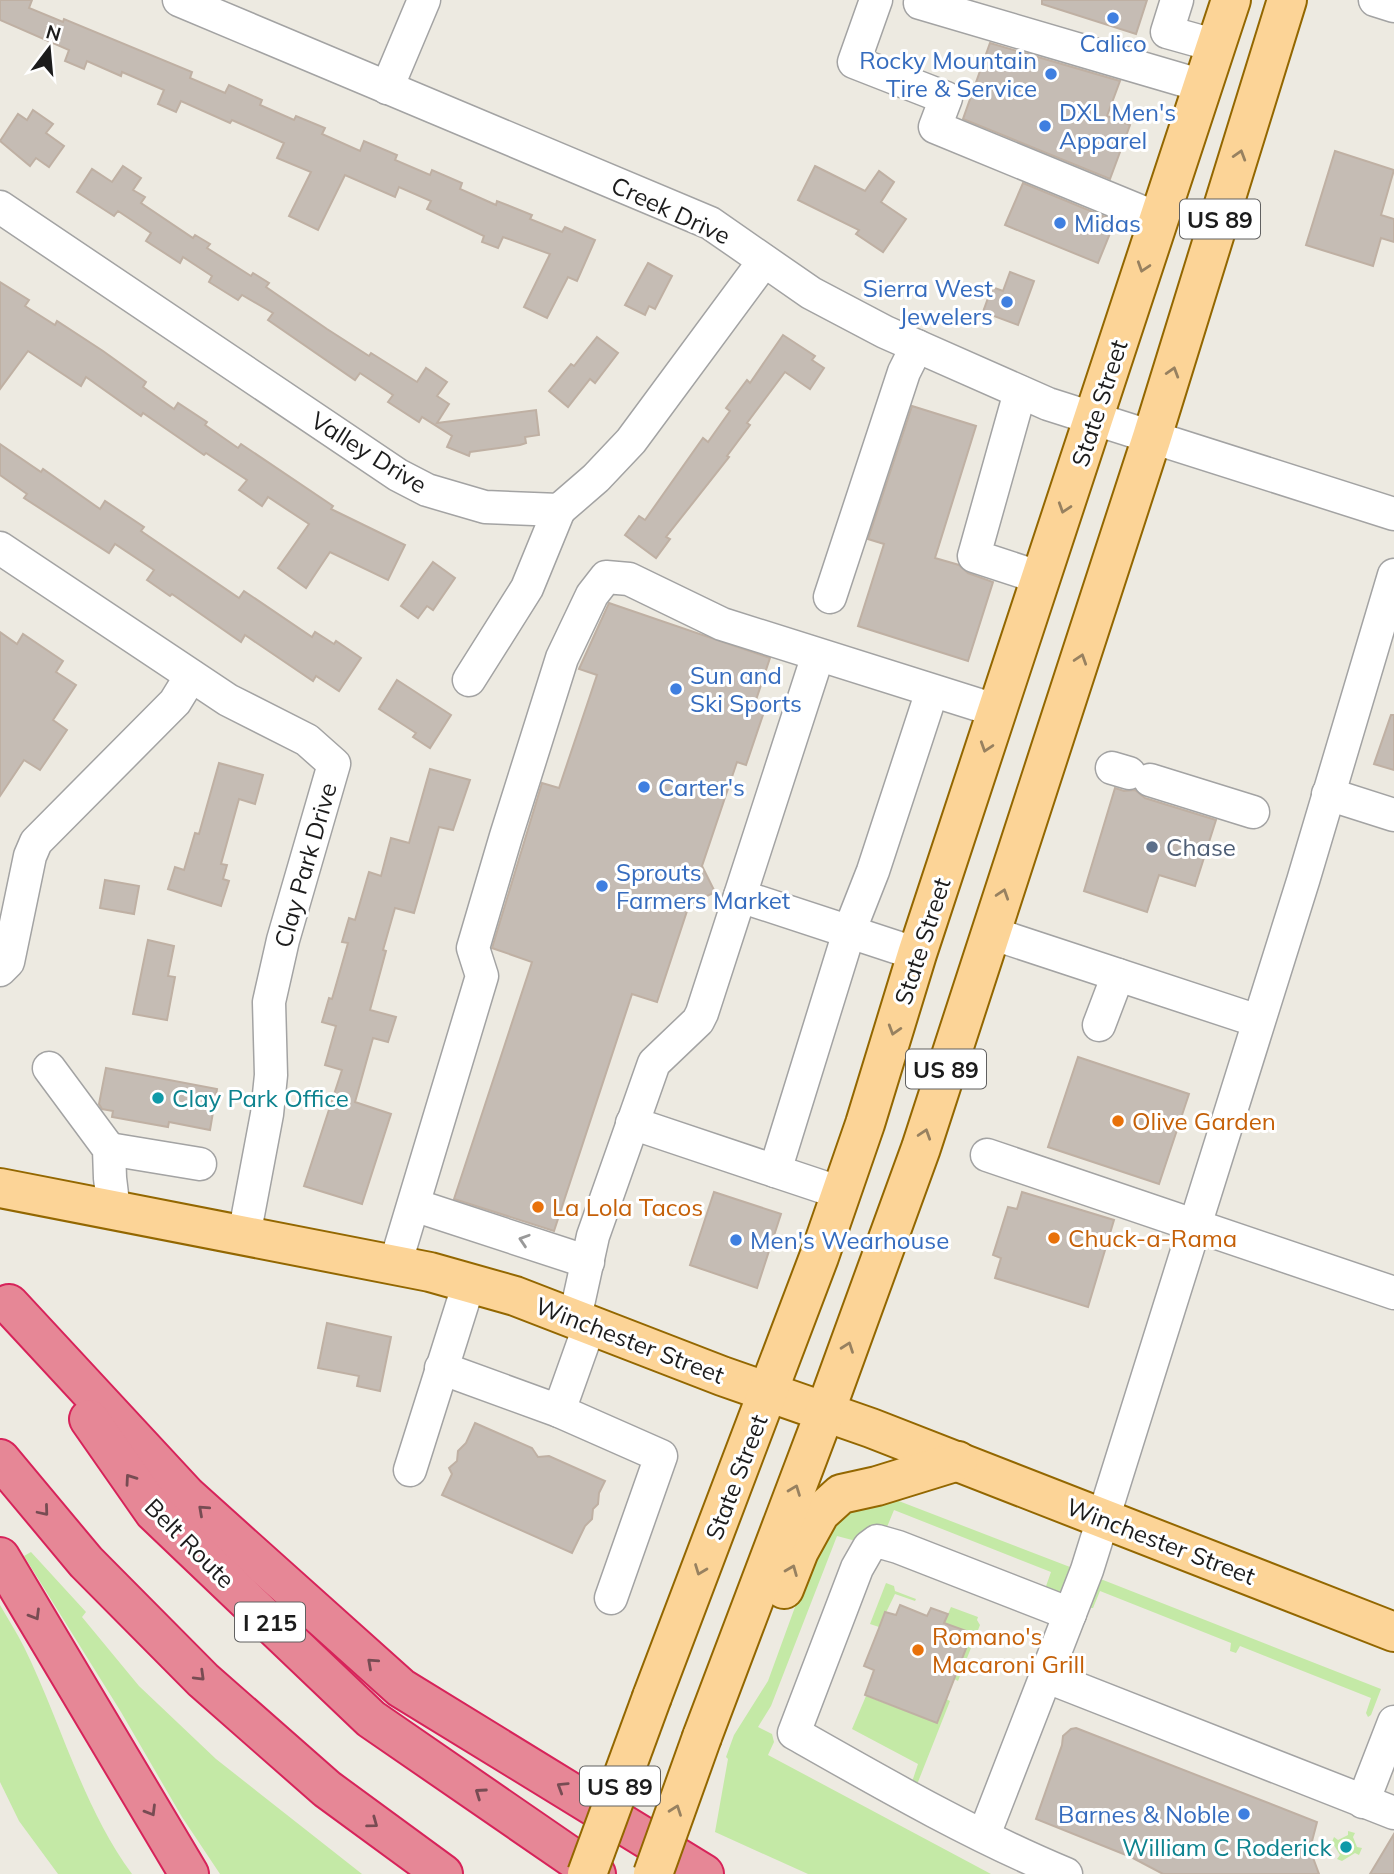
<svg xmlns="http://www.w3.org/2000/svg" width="1394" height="1874" font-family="Mulish,sans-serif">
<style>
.grass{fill:#c4e9a6}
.building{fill:#c5bcb4;stroke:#bfb0a3;stroke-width:2}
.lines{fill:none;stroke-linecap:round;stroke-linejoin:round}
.minor-casing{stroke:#a3a3a3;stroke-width:35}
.major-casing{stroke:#936700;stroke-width:42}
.highway-casing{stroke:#d7235a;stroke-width:42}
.minor{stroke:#fff;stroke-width:32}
.major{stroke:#fcd497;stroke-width:38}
.highway{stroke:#e68796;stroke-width:38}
.major-bridge-casing{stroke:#936700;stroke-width:42;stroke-linecap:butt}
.major-bridge{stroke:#fcd497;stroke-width:38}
.oneway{stroke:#978160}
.oneway2{stroke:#999}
.oneway3{stroke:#774c53}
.shop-dot{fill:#3f7fe0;stroke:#fff;stroke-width:2.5}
.service-dot{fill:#5c6f8a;stroke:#fff;stroke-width:2.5}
.culture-dot{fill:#0f9aa8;stroke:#fff;stroke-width:2.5}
.food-dot{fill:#e8710a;stroke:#fff;stroke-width:2.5}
.labels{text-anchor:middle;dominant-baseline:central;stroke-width:6;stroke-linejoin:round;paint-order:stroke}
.shield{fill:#fff;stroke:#606060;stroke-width:2}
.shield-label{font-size:23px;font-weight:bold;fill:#1c1c1c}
.shop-label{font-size:24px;fill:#366cbe;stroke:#fff;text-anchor:start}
.street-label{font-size:24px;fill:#1c1c1c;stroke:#fff}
.service-label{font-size:24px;fill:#4e5e75;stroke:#fff;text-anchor:start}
.culture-label{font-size:24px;fill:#0d838f;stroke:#fff;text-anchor:start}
.food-label{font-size:24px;fill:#c56008;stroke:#fff;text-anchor:start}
</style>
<rect width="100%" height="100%" fill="#edeae1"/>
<g class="grass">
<polygon points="891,1498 1070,1567 1060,1593 1045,1589 1051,1572 894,1510 887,1527 856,1541 837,1536 771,1706 758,1727 772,1734 774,1742 768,1755 991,1874 808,1874 715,1832 728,1759 726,1757 734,1735 768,1681 822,1533 836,1514"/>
<polygon points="31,1552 86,1612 82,1617 139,1686 216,1759 362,1874 220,1874 182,1817 121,1712 24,1556"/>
<polygon points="1098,1578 1381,1689 1371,1715 1368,1717 1366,1713 1371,1698 1240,1646 1236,1653 1230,1651 1231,1643 1100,1591 1093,1608 1089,1608"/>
<polygon points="886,1583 894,1586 895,1591 916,1599 915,1601 895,1594 879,1627 870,1624"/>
<path d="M0,1605C8,1619 17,1633 24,1647C61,1722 82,1806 132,1874H58L19,1821L0,1782Z"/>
<polygon points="951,1607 978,1617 977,1620 980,1625 958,1681 954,1679 972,1633 944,1623"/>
<polygon points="866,1696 937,1723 946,1699 950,1701 918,1782 912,1782 918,1764 852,1729"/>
<polygon points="1348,1831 1355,1833 1353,1837 1357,1847 1362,1848 1359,1855 1355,1853 1342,1861 1337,1859 1340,1855 1332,1842 1334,1837 1338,1840 1348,1835"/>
</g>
<g class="building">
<polygon points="0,0 32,0 29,8 63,22 64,19 192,72 190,78 225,93 229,85 262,100 260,105 294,120 296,116 325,128 322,134 360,151 364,141 397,155 395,160 430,175 432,170 462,183 460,189 496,205 497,201 532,215 530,219 562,232 565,227 595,240 577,281 568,277 547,318 524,307 550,254 503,237 498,248 482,242 484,236 427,209 431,201 399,187 395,197 345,175 318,230 289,216 311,172 277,158 284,143 232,120 230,123 181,101 176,112 158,104 164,90 122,72 121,76 87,61 84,69 65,61 69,50 0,20"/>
<polygon points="1042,0 1147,0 1136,34 1042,4"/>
<polygon points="990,43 1120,81 1107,116 1130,125 1110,179 963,119"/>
<polygon points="33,110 53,124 46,133 64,146 49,167 36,158 30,166 0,141 18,114 27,120"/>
<polygon points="1335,151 1394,170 1381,215 1394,219 1394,242 1381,238 1373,266 1306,245"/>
<polygon points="123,166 141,178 133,190 145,197 141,203 193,238 195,235 210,244 207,248 251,276 253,273 269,283 266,287 327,329 369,356 371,353 417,382 426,368 447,382 437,396 449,404 437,423 536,410 539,435 525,437 526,443 520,445 470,452 469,456 447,447 452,436 422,417 419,422 388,402 393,395 360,373 355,380 268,320 273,313 242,295 238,300 209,282 212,276 183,257 180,263 146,241 151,233 118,211 114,216 77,192 92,169 112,182"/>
<polygon points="815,166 865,191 879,171 894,182 881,202 906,219 883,252 856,234 859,230 798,200"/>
<polygon points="1023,183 1115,221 1098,263 1005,225"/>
<polygon points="648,263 672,276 655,309 649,306 645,315 625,305"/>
<polygon points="1010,272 1034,281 1018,325 983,312 992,287 1003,291"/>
<polygon points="0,282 29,300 25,306 55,325 57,321 103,351 146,382 143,387 174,409 178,403 207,422 205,425 238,448 241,444 333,506 331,509 405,545 388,580 330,552 306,588 278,568 309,524 268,497 262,506 239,490 247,480 206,453 204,455 143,413 141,416 86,377 81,386 28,351 0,389"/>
<polygon points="783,335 815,356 812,360 824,368 810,389 785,372 747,423 750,425 727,456 729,457 666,537 670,539 656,558 625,535 639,516 645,520 703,438 708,442 730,411 726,408 747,380 750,383"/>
<polygon points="597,337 618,353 595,383 590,379 568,407 549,391 571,364 574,366"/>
<polygon points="912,406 976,426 935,558 959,565 968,573 993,582 968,661 858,626 884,544 868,539"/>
<polygon points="0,444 41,472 43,469 100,509 105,501 144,527 141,531 239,598 244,591 312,637 315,632 334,644 336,641 361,658 339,691 316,676 313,681 245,635 241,642 172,594 170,596 147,580 154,570 115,544 109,553 24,498 27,494 0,475"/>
<polygon points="433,562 455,578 433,610 427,606 418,618 401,606"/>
<polygon points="609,603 770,658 755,703 766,706 746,765 737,762 702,866 715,892 689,905 657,1002 632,994 554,1231 454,1199 532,962 492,948 542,783 559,788 597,675 579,669"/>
<polygon points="0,632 17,644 23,634 63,661 56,672 76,685 53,720 67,730 40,770 24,760 0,796"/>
<polygon points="397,680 451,715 430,748 413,737 416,733 379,709"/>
<polygon points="1391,715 1394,715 1394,770 1374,764"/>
<polygon points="219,763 263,775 255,804 239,799 221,864 227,865 223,879 229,881 221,906 168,889 175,867 184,870 195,833 199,834"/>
<polygon points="430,769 470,780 453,830 439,827 414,913 395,908 383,950 386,951 370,1010 396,1017 388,1042 373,1038 355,1102 391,1114 362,1204 304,1186 342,1070 325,1065 336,1026 322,1022 329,998 332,999 348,943 342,942 349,918 355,920 369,872 381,876 391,838 409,843"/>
<polygon points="1115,788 1124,791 1135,790 1145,798 1216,820 1195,886 1159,875 1147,912 1084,891"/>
<polygon points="105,880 139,886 134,914 100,908"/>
<polygon points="148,940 174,946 168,976 175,977 167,1020 133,1014"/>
<polygon points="1078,1057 1189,1094 1159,1184 1048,1147"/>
<polygon points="106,1068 217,1089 210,1130 169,1122 168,1127 112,1117 113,1111 102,1109 99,1104"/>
<polygon points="714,1192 781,1214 757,1288 690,1265"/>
<polygon points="1022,1192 1114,1220 1088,1307 995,1278 1001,1258 993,1255 1008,1207 1017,1209"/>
<polygon points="327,1323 391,1337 380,1391 357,1386 359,1376 318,1368"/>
<polygon points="475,1423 532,1448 538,1457 549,1456 605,1481 599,1493 598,1504 593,1509 592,1519 585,1526 572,1553 442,1495 452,1474 449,1468 457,1461 458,1451 466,1443"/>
<polygon points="900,1605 927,1616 931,1608 948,1614 944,1623 972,1633 937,1723 865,1695 874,1670 864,1666 879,1628 885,1612 896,1615"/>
<polygon points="1076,1728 1317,1822 1311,1845 1312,1855 1319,1874 1163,1874 1131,1857 1036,1819 1062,1745 1063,1736 1071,1729"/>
<polygon points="1394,1834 1394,1874 1370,1874"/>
</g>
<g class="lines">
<g class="minor-casing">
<g id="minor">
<polyline points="179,0 710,223 811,293 885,332 1048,404 1394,514"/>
<polyline points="876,0 854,62 946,98 935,127 1159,219"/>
<polyline points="1177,0 1167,32 1217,46"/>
<polyline points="1375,0 1394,6"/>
<polyline points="920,3 1203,86"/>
<polyline points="387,88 424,0"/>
<polyline points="0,207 398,475 427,490 485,507 559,510 596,478 631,441 764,261"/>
<polyline points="1020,392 974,556 1041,578"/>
<polyline points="0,548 228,700 307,740 334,764 283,940 269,1002 271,1075 267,1114 244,1236"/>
<polyline points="830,597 904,372 917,346"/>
<polyline points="469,680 527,588 559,510"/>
<polyline points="1112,768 1129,773"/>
<polyline points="1150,780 1253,812"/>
<polyline points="1328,794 1394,815"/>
<polyline points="740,896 917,954"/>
<polyline points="991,933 1258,1021"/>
<polyline points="0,970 8,962 30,856 36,842 175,702 191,676"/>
<polyline points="1099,1025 1118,975"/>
<polyline points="49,1068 109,1149 110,1178 114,1211"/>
<polyline points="632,1123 775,1171 849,932 873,871 932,691"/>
<polyline points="109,1149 200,1164"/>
<polyline points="987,1155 1394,1293"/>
<polyline points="775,1171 841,1193"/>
<polyline points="414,1205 588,1262"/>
<polyline points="395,1265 482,976 473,948 506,836 562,658 592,595 606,577 629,579 722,624 998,711"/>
<polyline points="575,1318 593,1236 654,1063 698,1021 702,1013 818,655"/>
<polyline points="441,1368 559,1411 590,1324"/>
<polyline points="559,1411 661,1456 611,1598"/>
<polyline points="410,1470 469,1283"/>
<polyline points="1045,1676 1394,1813"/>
<polyline points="1363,1802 1394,1722"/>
<polyline points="984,1835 1087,1570 1303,881 1394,575"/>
<path d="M1066,1874C972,1835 882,1783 794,1733L857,1568L869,1547L877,1541L898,1547L1070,1614"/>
</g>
</g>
<g class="major-casing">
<g id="major">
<polyline points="0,1188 430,1272 515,1296 722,1376 871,1428 1394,1632"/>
<polyline points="784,1589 799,1551 820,1513 841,1494 877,1486 958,1461"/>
<polyline points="652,1697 819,1257 865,1124 917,954 1231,0"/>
<polyline points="702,1737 825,1412 921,1148 1152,437 1287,0"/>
</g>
</g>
<g class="highway-casing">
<g id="highway">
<polyline points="9,1304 187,1496 401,1688 704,1874"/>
<polyline points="89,1419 154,1512 371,1719 596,1874"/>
<polyline points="0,1459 86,1562 203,1680 327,1789 443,1874"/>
<polyline points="0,1557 189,1874"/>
</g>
</g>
<use href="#minor" class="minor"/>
<use href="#major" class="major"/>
<use href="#highway" class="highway"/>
<g class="major-bridge-casing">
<g id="major-bridge">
<polyline points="587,1874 652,1697"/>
<polyline points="653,1874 702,1737"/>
</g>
</g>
<use href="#major-bridge" class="major-bridge"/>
</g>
<defs><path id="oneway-chevron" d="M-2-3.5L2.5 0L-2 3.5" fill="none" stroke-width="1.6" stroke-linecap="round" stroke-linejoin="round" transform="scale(1.75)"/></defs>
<g class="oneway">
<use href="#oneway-chevron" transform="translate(1240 155) rotate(-73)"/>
<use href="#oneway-chevron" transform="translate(1143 267) rotate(108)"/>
<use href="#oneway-chevron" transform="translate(1173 372) rotate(-73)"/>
<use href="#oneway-chevron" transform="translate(1064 508) rotate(108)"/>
<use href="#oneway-chevron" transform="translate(1081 659) rotate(-72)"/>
<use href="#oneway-chevron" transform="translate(986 747) rotate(108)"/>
<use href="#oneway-chevron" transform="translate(1003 894) rotate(-72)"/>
<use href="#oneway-chevron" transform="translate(894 1030) rotate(107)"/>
<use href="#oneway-chevron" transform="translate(925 1134) rotate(-72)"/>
<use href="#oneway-chevron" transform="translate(848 1347) rotate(-70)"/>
<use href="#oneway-chevron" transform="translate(795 1490) rotate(-69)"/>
<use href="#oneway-chevron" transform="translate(700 1570) rotate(111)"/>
<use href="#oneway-chevron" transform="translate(792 1570) rotate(-68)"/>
<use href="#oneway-chevron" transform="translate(676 1810) rotate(-70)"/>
</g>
<use class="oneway2" href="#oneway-chevron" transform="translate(524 1240) rotate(-162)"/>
<g class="oneway3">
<use href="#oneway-chevron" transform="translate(130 1479) rotate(-125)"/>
<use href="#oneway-chevron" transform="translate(203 1510) rotate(-138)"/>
<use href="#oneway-chevron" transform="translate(44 1511) rotate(50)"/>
<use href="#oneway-chevron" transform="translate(35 1615) rotate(59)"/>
<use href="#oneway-chevron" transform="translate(372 1663) rotate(-138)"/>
<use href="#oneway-chevron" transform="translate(200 1676) rotate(44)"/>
<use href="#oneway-chevron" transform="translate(562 1787) rotate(-148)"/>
<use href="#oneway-chevron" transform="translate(480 1793) rotate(-145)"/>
<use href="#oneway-chevron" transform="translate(151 1811) rotate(59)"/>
<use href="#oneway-chevron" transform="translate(373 1823) rotate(36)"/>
</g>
<g class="shop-dot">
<circle cx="1113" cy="18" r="7"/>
<circle cx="1051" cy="74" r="7"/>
<circle cx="1045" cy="126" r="7"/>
<circle cx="1060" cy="223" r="7"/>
<circle cx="1007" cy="302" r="7"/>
<circle cx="676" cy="689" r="7"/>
<circle cx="644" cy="787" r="7"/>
<circle cx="602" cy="886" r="7"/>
<circle cx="736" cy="1240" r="7"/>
<circle cx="1244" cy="1814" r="7"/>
</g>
<circle class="service-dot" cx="1152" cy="847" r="7"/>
<g class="culture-dot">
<circle cx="158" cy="1098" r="7"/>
<circle cx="1346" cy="1847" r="7"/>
</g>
<g class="food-dot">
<circle cx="1118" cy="1121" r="7"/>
<circle cx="538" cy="1207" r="7"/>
<circle cx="1054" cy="1238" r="7"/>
<circle cx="918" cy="1650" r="7"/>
</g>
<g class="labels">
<g class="shield">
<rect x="1180" y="199.5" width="80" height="39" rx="5"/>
<rect x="906" y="1049.5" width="80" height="39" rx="5"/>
<rect x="235" y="1602.5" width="70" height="39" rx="5"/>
<rect x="580" y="1766.5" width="80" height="39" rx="5"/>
</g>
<g class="shield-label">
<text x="1220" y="219">US 89</text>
<text x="946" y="1069">US 89</text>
<text x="270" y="1622">I 215</text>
<text x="620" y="1786">US 89</text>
</g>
<g class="shop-label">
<text x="1113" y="43" text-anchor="middle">Calico</text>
<text x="1037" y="60" text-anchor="end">Rocky Mountain<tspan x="1037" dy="28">Tire &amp; Service</tspan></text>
<text x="1059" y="112">DXL Men's<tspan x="1059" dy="28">Apparel</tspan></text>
<text x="1074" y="223">Midas</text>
<text x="993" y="288" text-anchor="end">Sierra West<tspan x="993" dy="28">Jewelers</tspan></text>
<text x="690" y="675">Sun and<tspan x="690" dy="28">Ski Sports</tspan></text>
<text x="658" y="787">Carter's</text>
<text x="616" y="872">Sprouts<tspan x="616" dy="28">Farmers Market</tspan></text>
<text x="750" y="1240">Men's Wearhouse</text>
<text x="1230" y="1814" text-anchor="end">Barnes &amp; Noble</text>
</g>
<g class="street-label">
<text transform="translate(671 210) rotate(25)">Creek Drive</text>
<text transform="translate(1099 403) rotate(-72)">State Street</text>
<text transform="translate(369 452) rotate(32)">Valley Drive</text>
<text transform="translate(305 865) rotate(-74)">Clay Park Drive</text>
<text transform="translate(922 941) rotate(-72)">State Street</text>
<text transform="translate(630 1340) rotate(21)">Winchester Street</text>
<text transform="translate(736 1477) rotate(-69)">State Street</text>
<text transform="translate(1161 1541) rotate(21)">Winchester Street</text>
<text transform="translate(190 1543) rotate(45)">Belt Route</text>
</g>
<g class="service-label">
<text x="1166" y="847">Chase</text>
</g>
<g class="culture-label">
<text x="172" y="1098">Clay Park Office</text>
<text x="1332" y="1847" text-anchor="end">William C Roderick</text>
</g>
<g class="food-label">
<text x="1132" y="1121">Olive Garden</text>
<text x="552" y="1207">La Lola Tacos</text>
<text x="1068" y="1238">Chuck-a-Rama</text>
<text x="932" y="1636">Romano's<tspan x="932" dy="28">Macaroni Grill</tspan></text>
</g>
</g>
<g transform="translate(49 49) rotate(16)" stroke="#ffffff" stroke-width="5" paint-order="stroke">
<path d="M0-5L12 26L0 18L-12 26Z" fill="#1c1c1c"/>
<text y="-10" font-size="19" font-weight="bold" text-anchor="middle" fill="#1c1c1c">N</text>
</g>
</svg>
